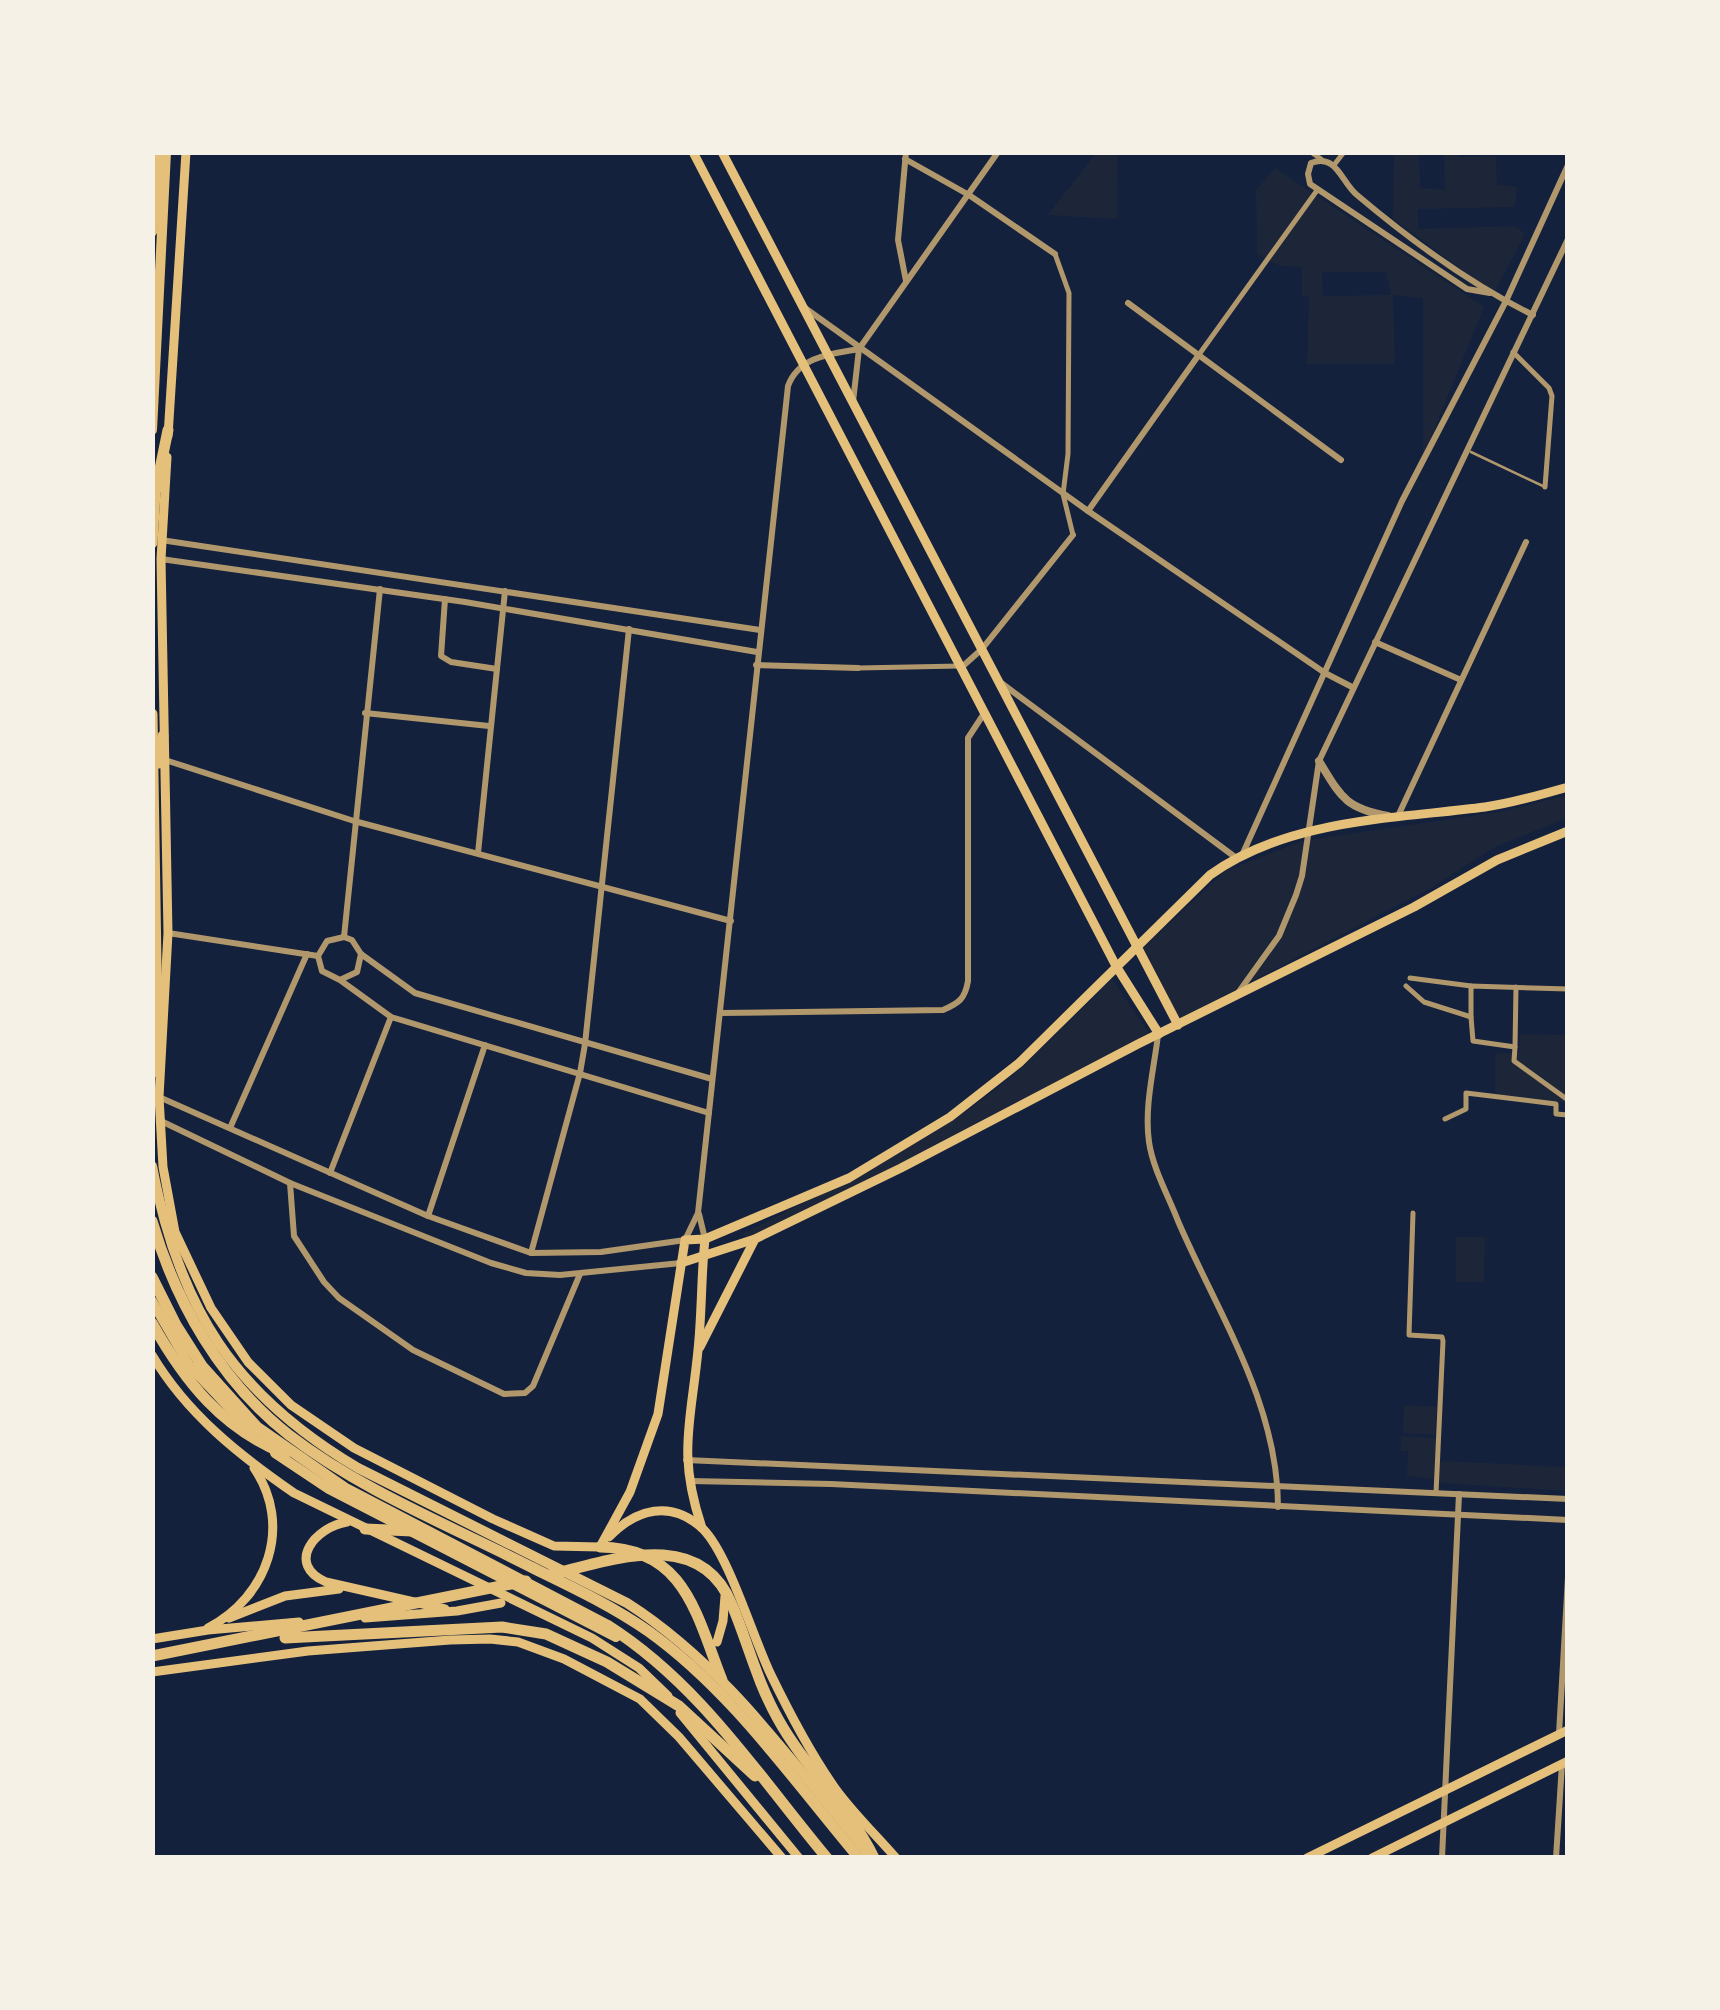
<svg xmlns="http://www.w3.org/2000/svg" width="1720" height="2010" font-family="Commissioner,sans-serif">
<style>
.green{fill:#1d2539;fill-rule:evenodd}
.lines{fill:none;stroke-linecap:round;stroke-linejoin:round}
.service{stroke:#b1986c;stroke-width:2.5}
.pedestrian{stroke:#b1986c;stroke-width:5}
.minor{stroke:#b1986c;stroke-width:6}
.tertiary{stroke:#b1986c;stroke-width:8}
.secondary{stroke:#e5c07b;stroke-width:9}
.trunk{stroke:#e5c07b;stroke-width:10}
.motorway{stroke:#e5c07b;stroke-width:11}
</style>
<rect width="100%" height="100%" fill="#14213d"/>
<g class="green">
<polygon points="1096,153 1118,153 1117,219 1048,215"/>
<polygon points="1394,153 1419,153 1420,188 1445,190 1444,153 1457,153 1458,157 1496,156 1497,185 1517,187 1515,207 1418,209 1418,229 1515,226 1525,234 1494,293 1393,219"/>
<path d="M1275,168L1484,307L1423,457V298L1393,295L1395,364H1307L1309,297L1302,296V267L1280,266L1257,254L1256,190ZM1322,272H1386L1391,295L1323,296Z"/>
<polygon points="1567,795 1567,818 1495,847 1431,888 1177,1020 1140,951 1225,871 1302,841 1504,811"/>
<path d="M1112,979L1149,1033L858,1186L747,1238L742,1234C817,1196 894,1160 964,1113C1018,1076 1065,1025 1112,979Z"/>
<polygon points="1520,1034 1567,1035 1567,1103 1495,1096 1495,1054 1519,1052"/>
<polygon points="1456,1237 1485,1237 1484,1282 1456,1282"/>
<polygon points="1404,1405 1437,1407 1435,1435 1403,1433"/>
<polygon points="1401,1436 1436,1438 1434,1479 1407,1476 1408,1451 1401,1451"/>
<polygon points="1439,1461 1567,1467 1567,1491 1442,1483 1438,1480"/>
</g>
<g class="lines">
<polyline class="service" points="1471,452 1545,487"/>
<g class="pedestrian">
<polyline points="1311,152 1321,159"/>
<polyline points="1334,165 1344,152"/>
<polyline points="1055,254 1069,293 1068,454 1063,494 1073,535"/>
<polyline points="1513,352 1549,388 1552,396 1545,487"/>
<polyline points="1198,356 1318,189"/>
<polyline points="858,668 960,666"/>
<polyline points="1410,978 1471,986"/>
<polyline points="1406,986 1424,1002 1471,1017 1473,1041 1515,1047 1514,1061 1568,1100"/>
<polyline points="1471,1017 1471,986 1568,989"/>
<polyline points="1515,1047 1516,987"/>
<polyline points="1445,1119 1466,1109 1466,1093 1556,1104 1556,1114 1568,1115"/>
<polyline points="1413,1213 1409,1335 1442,1337 1443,1341 1436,1493"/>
</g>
<g class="minor">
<polyline points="905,159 969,195 1055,254"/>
<polyline points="906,281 898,240 906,152"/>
<path d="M1490,293L1467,289L1310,184L1308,174L1311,163C1337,153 1341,182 1357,195C1409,239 1472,285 1533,315"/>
<polyline points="1128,303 1341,460"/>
<polyline points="805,308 1088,511 1325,673 1352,687"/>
<polyline points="853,402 859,349"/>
<polyline points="1088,511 1198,356"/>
<polyline points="161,540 760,630"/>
<polyline points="161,559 465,602 757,652"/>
<polyline points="445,599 441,656 451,662 497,669"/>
<polyline points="1375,642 1461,680"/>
<polyline points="756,665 858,668"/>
<polyline points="963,666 982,649 1073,535"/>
<polyline points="1000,682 1235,857"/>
<polyline points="365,713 489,726"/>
<polyline points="165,760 354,821 731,921"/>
<polyline points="1398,816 1526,542"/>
<polyline points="478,853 505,591"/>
<polyline points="1243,853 1402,501 1506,301 1568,165"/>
<polyline points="168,933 318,956"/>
<polyline points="344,937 380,589"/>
<polyline points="342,979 357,972 361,954"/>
<polyline points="1238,993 1279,936 1296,895 1302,876 1319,761 1568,239"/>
<path d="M720,1013L943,1010C959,1003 965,999 968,981V738L985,712"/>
<path d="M1158,1035C1154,1069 1144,1107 1149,1142C1153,1169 1168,1195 1178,1221C1218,1314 1278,1403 1278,1507"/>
<path d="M159,1097L428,1216L531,1253L601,1252L685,1240L698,1213L788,386C799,356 831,354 859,349L998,152"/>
<polyline points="709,1113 391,1017 340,980 322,971 318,956 327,941 344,937 352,940 361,954 415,993 712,1079"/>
<polyline points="161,1121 290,1183 491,1263 526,1273 560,1275 681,1263"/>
<polyline points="230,1128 307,954"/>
<polyline points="330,1173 391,1017"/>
<polyline points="290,1183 294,1236 324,1282 339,1298 413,1350 504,1394 525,1393 533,1386 580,1274"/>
<polyline points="699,1214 705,1239"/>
<polyline points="428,1216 485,1045"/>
<polyline points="531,1253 580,1073 585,1044 629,629"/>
<polyline points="686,1460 1568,1499"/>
<polyline points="690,1481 831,1484 1568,1520"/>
<polyline points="1559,1734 1568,1577"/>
<polyline points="1442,1858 1459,1494"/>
<polyline points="1556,1858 1562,1764"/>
</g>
<path class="tertiary" d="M1319,761C1341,797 1345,808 1388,816"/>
<g class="secondary">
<polyline points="693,152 1116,966 1159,1034"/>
<polyline points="722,152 1178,1025"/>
<polyline points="168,436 186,152"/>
<polyline points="167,457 161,559 168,933 159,1097 163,1167 175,1232 211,1308 248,1362 291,1405 354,1448 493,1519 554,1546 600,1547"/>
<polyline points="681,1263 755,1239 901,1168 1138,1044 1414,907 1497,860 1568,831"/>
<polyline points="700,1347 755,1239"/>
<path d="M152,1355C187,1414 239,1455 294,1493L592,1638L639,1668L668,1696"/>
<path d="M347,1522C315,1527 285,1564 326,1582L445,1609"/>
<path d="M702,1528C677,1454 691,1423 698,1350C702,1313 701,1276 705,1239"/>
<path d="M609,1537C636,1509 671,1499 703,1529C729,1555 753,1638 771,1675C790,1714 810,1753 835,1788C853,1813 876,1835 896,1858"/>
<path d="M600,1547L630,1492L658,1414L685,1240L705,1239L849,1178L950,1117L1019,1063L1210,875C1288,819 1393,819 1485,807C1513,803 1540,795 1568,787"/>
<polyline points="229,1618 285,1596 339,1589"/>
<polyline points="365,1618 457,1611 501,1603"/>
<path d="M208,1628C268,1597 293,1525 254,1468"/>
<polyline points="152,1639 208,1630 299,1622"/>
<polyline points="717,1642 723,1621 725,1596"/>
<polyline points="152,1672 308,1651 450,1640 490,1639 518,1642 564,1659 640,1699 679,1737 782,1858"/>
<polyline points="680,1713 799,1858"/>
<polyline points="1307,1858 1568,1730"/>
<polyline points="1372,1858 1568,1761"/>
</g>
<g class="trunk">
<polyline points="152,430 166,152"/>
<path d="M152,1166C179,1308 233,1394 358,1468L627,1603C726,1666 793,1764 868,1853"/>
<polyline points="152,1301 189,1365 255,1435"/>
<polyline points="275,1453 329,1489 616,1637"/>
</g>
<g class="motorway">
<polyline points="152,231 157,152"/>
<polyline points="152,543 155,493 168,430"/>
<polyline points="152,714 157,1027 152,1073"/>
<polyline points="159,763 163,736"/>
<path d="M152,1221C176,1303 221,1382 289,1435C362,1491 453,1527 535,1569C574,1588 612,1606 648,1631C732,1691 793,1780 859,1858"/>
<path d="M152,1277L176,1325L202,1366L257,1427L345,1488L607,1625C700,1684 757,1774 827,1858"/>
<path d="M152,1323C185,1382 222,1428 285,1454"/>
<polyline points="365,1529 413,1531"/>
<path d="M600,1547C685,1548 696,1614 722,1680"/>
<path d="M549,1575C609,1561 700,1525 732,1605C748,1643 757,1682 778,1719C805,1768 849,1806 874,1858"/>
<polyline points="285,1638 502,1627 546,1634 607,1662 679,1706 755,1776"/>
<polyline points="152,1656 526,1581"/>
</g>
</g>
<rect width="1720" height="2010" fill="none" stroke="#f6f1e7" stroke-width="310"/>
</svg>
